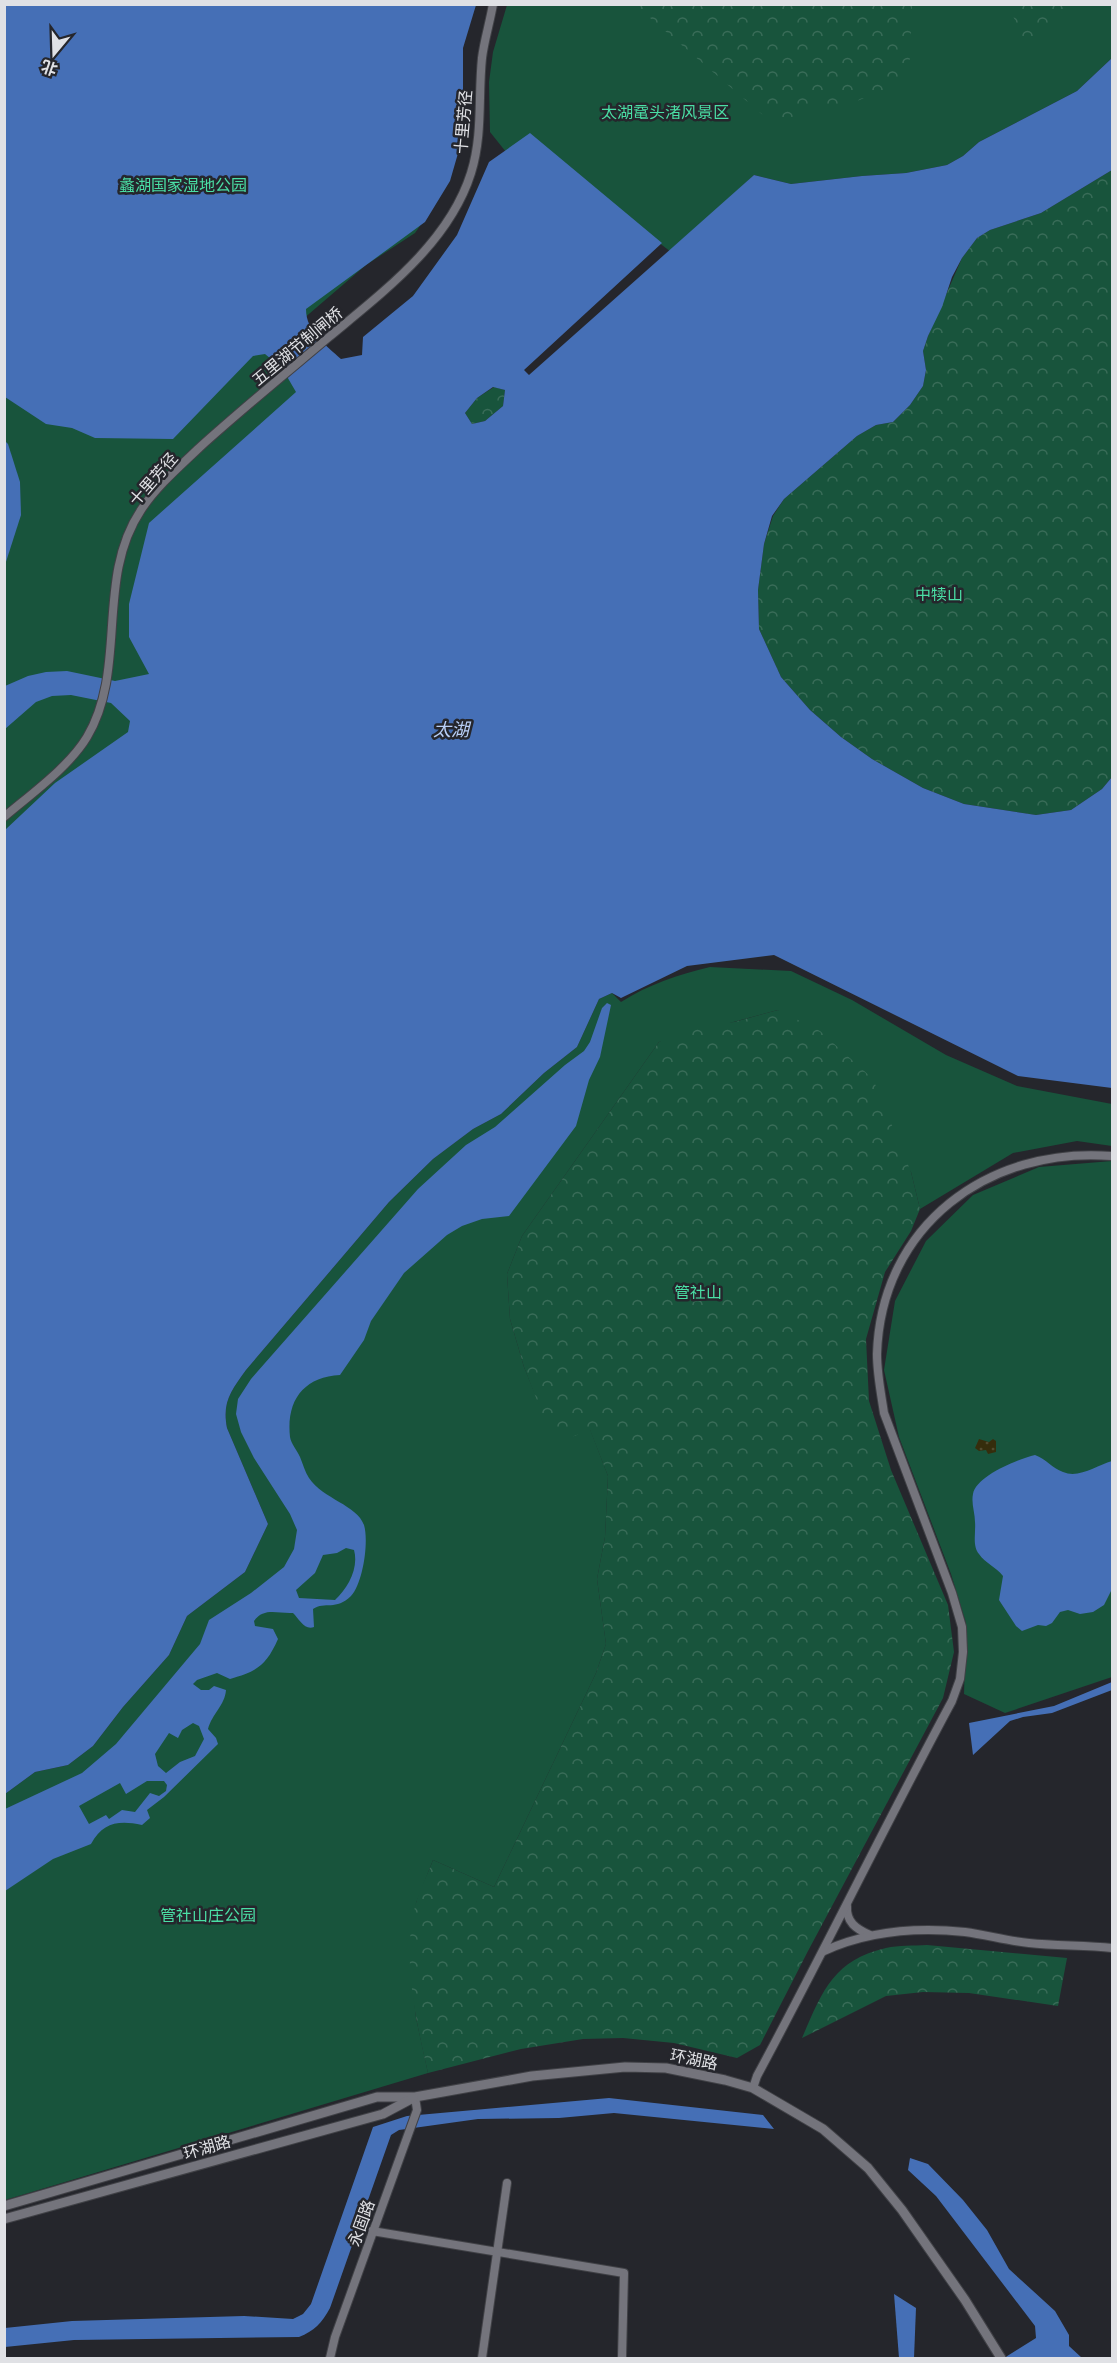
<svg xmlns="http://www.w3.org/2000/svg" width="1117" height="2363" viewBox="0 0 1117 2363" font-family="'Fira Sans','Noto Sans SC',sans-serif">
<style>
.green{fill:#18543c}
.forest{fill:url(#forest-crowns)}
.sand{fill:url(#sand-dots)}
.water{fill:#456fb6;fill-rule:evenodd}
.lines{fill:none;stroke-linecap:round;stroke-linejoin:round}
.minor-casing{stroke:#404146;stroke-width:10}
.tertiary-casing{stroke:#404146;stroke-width:11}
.minor{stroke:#74747c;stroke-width:8}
.tertiary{stroke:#74747c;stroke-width:9}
.labels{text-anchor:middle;stroke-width:5;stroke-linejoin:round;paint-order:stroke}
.park-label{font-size:16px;fill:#4adfa5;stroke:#25262c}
.street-label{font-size:16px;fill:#e0e1e5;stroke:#25262c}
.water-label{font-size:18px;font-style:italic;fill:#b8cff7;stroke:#25262c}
</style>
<defs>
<pattern id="forest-crowns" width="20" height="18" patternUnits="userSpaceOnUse" patternTransform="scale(1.5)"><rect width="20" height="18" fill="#18543c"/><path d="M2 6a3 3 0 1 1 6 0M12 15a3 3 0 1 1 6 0" fill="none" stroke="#396c58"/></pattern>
<pattern id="sand-dots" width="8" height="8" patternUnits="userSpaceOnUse" patternTransform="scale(1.5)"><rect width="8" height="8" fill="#352d0c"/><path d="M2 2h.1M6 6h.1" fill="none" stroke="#524b2f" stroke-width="1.8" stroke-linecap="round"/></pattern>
</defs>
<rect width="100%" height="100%" fill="#25262c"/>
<g class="green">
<path d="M5,5H476L461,43L438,200L415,233L366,265L267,350L311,393L154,675L142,689L5,698Z"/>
<path d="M507,5H1112V58L1077,91L979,142L963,156L947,165L906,173L862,176L791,184L754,175L671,252L531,144L510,157L490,132L489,82L493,52Z"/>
<path d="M50,690L115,699L137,717L136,741L5,857V720Z"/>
<path d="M710,967L791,971L852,1000L946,1055L1017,1086L1112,1104V1146L1077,1141L1013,1153L920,1209L911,1172L778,1010L659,1042L522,1236L507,1274L510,1319L524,1367L544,1416L590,1429L608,1476L605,1537L597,1579L606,1644L596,1673L494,1887L433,1860L416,1903L413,1990L416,2018L428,2073L5,2200V1794L35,1772L68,1765L93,1746L123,1707L169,1655L187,1616L245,1572L268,1524L227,1428C222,1402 231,1391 246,1370L389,1202L433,1159L473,1129L501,1114L544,1073L577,1047L599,999L612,993L621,1002C649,984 678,975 710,967Z"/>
<path d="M1112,1161V1677L1005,1713L964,1694L966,1623L951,1574L899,1437L884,1370L895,1301L926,1241L973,1195L1039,1167Z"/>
</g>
<g class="forest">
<path d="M635,5H912L909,79L857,101L771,122Z"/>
<path d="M1003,5H1081L1027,46L1013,16Z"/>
<path d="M1112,170V777L1102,789L1071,810L1036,815L964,804L923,788L872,759L841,737L810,710L781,677L759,629L758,590L764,544L773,516L784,499L857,436L876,425L893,422L910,405L923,386L926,370L923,351L928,336L962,258L977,238L990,230L1041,213Z"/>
<path d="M494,387L505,390L503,406L485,421L472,424L465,413L477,398Z"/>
<path d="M778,1010L820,1031L873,1079L911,1172L920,1209L911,1231L885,1272L866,1339L869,1401L891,1470L948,1605L954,1652L943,1698L808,1951L760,2045L737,2058L674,2043L623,2038L583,2039L521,2049L428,2073C416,2021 401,1956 416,1903C420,1888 428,1874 433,1860L494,1887L596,1673L606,1644L597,1579L605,1537L608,1476L590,1430L561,1441L543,1416L524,1367L510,1319L507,1274L522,1236L659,1042L689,1027L734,1022Z"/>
<path d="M927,1945L1067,1958L1058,2006L969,1993L923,1992L886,1996L802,2038C822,1992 833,1960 886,1948C899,1945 914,1946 927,1945Z"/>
</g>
<path class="sand" d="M979,1439L989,1442L993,1439L996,1441V1452L988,1454L986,1450L979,1451L975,1448Z"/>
<g class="water">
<path d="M5,5H476L463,48V136L450,181L425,222L306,309C306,332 326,345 341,359L362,355L363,337L413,296L457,235L489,162L530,133L662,243L524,370L529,375L754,175L791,184L862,176L906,173L947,165L963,156L979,142L1077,91L1112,58V170L1041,213L990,230L977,238L962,258L952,277L942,307L928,336L923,351L926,370L923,386L910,405L893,422L876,425L857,436L784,499L772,516L764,544L758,590L759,629L781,677L810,710L841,737L872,759L923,788L964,804L1036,815L1071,810L1102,789L1112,777V1088L1018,1076L774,955L687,966L621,998L612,993L599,999L577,1047L544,1073L501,1114L473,1129L433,1159L389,1202L246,1370C231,1391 222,1402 227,1428L268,1524L245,1572L187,1616L169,1655L123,1707L93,1746L68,1765L35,1772L5,1794V830L55,783L128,732L130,721L111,703L71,695L52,696L36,702L5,729V686L28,676L46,672L67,671L115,681L149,674L129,637V604L149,523L296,392L282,368L265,354L253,356L173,439L95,438L72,428L46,424L5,397ZM493,387L505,390L503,406L485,421L472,424L465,413L477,398Z"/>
<path d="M5,441L8,444L20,482L21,515L5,565Z"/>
<path d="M607,1003L611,1005L600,1057L589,1080L576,1126L509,1216L482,1219L462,1226L447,1235L404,1273L371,1321L364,1340L340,1375C304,1377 286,1400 290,1437C291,1444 297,1450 300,1457C303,1464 305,1472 309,1478C323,1499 357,1505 364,1525C369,1542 363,1583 351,1596C336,1611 325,1601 313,1609L314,1627C305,1631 299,1619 293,1613C278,1614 264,1607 254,1621L255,1626L273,1629L278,1639C266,1666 257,1671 230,1679L217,1673L197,1680L193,1684L201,1690H209L214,1686L226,1690C225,1705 212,1714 208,1729L216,1738L218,1744L164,1797L147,1810L150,1818L142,1825C119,1820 103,1822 91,1844L53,1859L5,1891V1809L82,1773L116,1744L200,1644L209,1620L251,1593L284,1567L294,1549L297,1530L290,1514L254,1458L241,1432L236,1414L238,1399L251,1379L418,1189L466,1145L495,1127L565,1065L584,1051L590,1042L602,1008ZM346,1548L354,1550C359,1568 348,1588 335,1600L299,1598L296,1590L315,1573L323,1555L337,1553ZM193,1723L199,1726L204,1739L195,1756L180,1762L166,1773L158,1766L155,1754L169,1733L178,1738L182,1730ZM147,1781H164L167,1785L166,1791L159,1796L150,1793L135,1812L122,1810L109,1819L106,1815L89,1824L79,1806L120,1783L126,1794Z"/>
<path d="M1035,1455C1046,1459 1052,1468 1063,1472C1079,1479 1097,1465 1112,1461V1589L1104,1605L1093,1612L1080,1614L1068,1610L1060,1612L1052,1623L1046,1626L1038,1625L1022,1631L1016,1626L999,1600L1003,1576C996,1567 985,1563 979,1554C972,1546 976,1532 975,1522C975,1513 971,1503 973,1494C976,1476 1018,1459 1035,1455Z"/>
<path d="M1112,1682V1690L1052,1713L1023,1717L1010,1721L973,1755L969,1723L1054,1706Z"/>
<path d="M609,2098L763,2115L774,2129L614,2113L559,2118L478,2119L399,2130L391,2135L330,2308C322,2323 314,2331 299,2337L74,2340L5,2347V2328L72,2321L244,2316L293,2319L303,2314L311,2304L373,2127L407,2116Z"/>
<path d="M910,2158L928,2164L963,2200L987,2230L1009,2269L1055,2311L1069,2335V2346L1082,2358H1004L1036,2338L1035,2326L936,2196L908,2170Z"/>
<path d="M894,2294L916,2308L914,2358H899Z"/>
</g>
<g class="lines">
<g class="minor-casing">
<g id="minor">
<path d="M4,817C31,794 69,767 87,737C128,668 95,579 141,510C156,487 179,467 199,448C241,410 285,374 329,337C383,292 449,243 471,173C483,135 478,97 482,58C484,41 490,22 493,4"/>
<path d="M847,1906C846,1922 856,1929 870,1935"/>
<path d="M824,1951C868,1931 917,1927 965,1932C987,1935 1008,1941 1029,1943C1057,1946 1085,1945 1112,1948"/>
<path d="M753,2088L757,2076C824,1952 885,1825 952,1701L960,1679L963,1652L962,1627L952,1593L884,1413C881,1393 877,1374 877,1354C881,1225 989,1146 1112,1156"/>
<path d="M372,2231L624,2273L622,2358"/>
<path d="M330,2358L335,2337L417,2110L415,2097"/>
<path d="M482,2358L507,2183"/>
</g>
</g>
<g class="tertiary-casing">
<g id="tertiary">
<path d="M4,2206L377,2097H415L532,2076L625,2067L666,2068L725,2080L753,2088L823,2129L868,2168L902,2210L965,2300L1001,2358"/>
<path d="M4,2219L383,2114L413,2098"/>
</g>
</g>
<use href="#minor" class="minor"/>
<use href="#tertiary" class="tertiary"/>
</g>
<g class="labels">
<g class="park-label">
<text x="665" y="118">太湖鼋头渚风景区</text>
<text x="183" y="191">蠡湖国家湿地公园</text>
<text x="939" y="600">中犊山</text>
<text x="698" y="1298">管社山</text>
<text x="208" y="1921">管社山庄公园</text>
</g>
<g class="street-label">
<text transform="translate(463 122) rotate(-85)" y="6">十里芳径</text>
<text transform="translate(297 346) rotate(-40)" y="6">五里湖节制闸桥</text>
<text transform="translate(153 479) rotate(-49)" y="6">十里芳径</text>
<text transform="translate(694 2059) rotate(11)" y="6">环湖路</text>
<text transform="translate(207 2147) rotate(-16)" y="6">环湖路</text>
<text transform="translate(361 2223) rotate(-70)" y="6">永固路</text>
</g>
<g class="water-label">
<text x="451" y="736">太湖</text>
</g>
</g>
<rect width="1117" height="2363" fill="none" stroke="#e0e1e5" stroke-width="12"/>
<g transform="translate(54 54) rotate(199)" stroke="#25262c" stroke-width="4.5" paint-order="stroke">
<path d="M0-4.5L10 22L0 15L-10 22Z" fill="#e0e1e5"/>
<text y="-9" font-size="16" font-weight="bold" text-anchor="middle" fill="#e0e1e5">北</text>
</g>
</svg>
